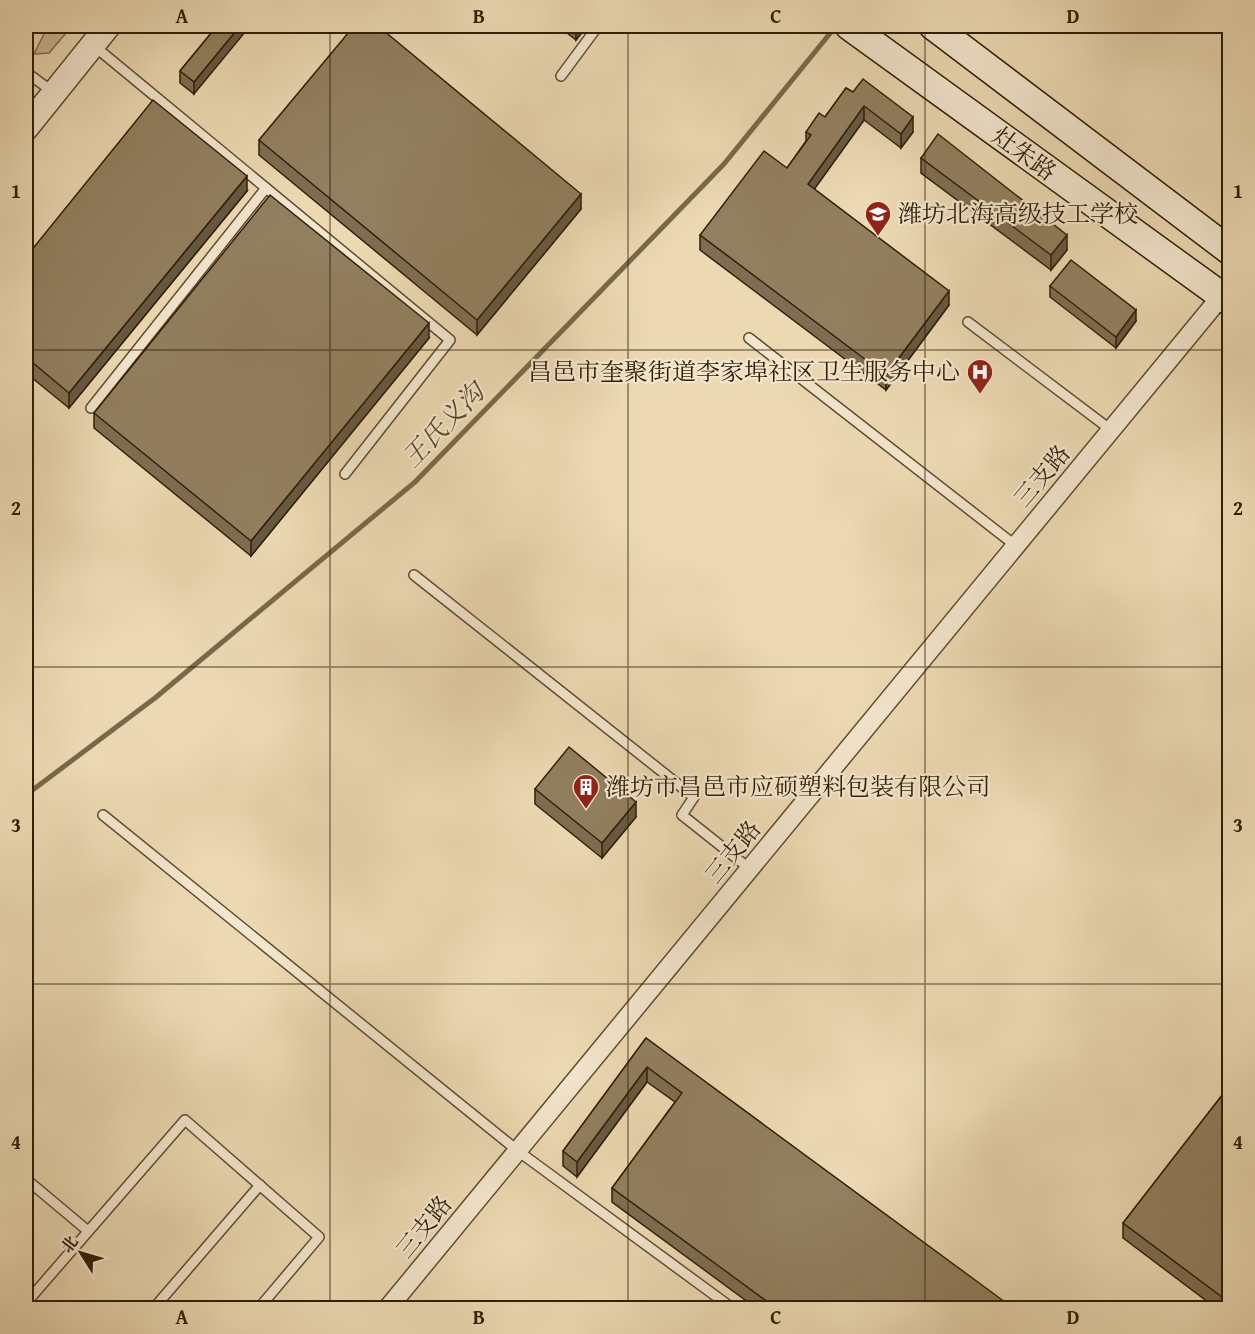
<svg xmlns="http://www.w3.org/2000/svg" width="1255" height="1334" viewBox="0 0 1255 1334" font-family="'Gentium Book Plus','Noto Serif SC',serif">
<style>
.garden{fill:#ccb995;stroke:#7e6c4d;stroke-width:1.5}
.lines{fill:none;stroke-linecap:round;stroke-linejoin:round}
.stream{stroke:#7a684a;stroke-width:5}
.service-casing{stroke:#5f4d30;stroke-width:12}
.minor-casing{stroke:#5f4d30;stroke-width:21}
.tertiary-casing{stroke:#5f4d30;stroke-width:27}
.secondary-casing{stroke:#301e05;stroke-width:30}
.service{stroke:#f3e6ce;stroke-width:9}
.minor{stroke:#f3e6ce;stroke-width:18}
.tertiary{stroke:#f3e6ce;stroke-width:24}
.secondary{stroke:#f3e6ce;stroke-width:27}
.wall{fill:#7e6d52;stroke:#301e05;stroke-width:1.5}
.shaded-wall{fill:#665942;stroke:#301e05;stroke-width:1.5}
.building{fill:#927f5f;stroke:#301e05;stroke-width:1.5}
.grid{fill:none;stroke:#301e05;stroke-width:1.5;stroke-opacity:0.55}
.labels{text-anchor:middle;stroke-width:4.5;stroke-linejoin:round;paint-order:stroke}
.street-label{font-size:24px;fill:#301e05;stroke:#f3e6ce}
.poi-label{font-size:24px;fill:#301e05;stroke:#f3e6ce;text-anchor:start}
.water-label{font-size:26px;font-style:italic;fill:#5b492d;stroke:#f3e6ce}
.neatline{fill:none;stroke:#301e05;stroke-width:2}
.grid-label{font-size:20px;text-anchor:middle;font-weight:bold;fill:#301e05}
</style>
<rect width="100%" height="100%" fill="#ecd9b3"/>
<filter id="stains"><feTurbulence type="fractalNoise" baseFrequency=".00333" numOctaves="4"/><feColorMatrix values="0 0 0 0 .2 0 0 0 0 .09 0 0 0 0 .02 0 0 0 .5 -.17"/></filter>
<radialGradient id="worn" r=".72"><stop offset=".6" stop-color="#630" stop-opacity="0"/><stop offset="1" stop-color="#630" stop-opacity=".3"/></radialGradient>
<path class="garden" d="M48,26H72L49,53L34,54Z"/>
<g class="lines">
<path class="stream" d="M26,795L155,698L415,482L724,164L836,26"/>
<g class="service-casing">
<g id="service">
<path d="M93,45L450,340L345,474"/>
<path d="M26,72L53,92"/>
<path d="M561,76L598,26"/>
<path d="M968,322L1111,430"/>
<path d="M749,338L1016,546"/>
<path d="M91,408L266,188"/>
<path d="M414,575L694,797L682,815L750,869"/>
<path d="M103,815L518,1151L732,1308"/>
<path d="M26,1179L88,1231"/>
<path d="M26,1303L185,1120L319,1237L259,1308"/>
<path d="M154,1308L260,1185"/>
</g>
</g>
<g class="minor-casing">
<path id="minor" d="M388,1308L1228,288"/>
</g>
<g class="tertiary-casing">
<path id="tertiary" d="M26,128L108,26"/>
</g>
<g class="secondary-casing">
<g id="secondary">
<path d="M849,26L1230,302"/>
<path d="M933,26L1230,251"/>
</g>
</g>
<use href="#service" class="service"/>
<use href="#minor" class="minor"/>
<use href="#tertiary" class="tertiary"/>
<use href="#secondary" class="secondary"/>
</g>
<g class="wall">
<path d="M217,26L194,94L180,83V71Z"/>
<path d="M558,26H587L576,40Z"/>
<path d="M846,88L913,132L901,148L864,120L814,189L949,305L886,390L700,250V235L787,168L806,141V132L825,117Z"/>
<path d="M259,140L581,209L477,335L259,155Z"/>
<path d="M921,158L1067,250L1051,270L921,173Z"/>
<path d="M247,191L69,408L26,373V257Z"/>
<path d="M1050,286L1136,321L1116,348L1050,297Z"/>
<path d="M429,338L251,556L94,428V413Z"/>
<path d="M535,789L636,817L602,858L535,804Z"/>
<path d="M646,1038L1009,1308H756L612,1202V1188L675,1102L647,1082L577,1177L563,1166V1151Z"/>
<path d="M1230,1085V1308H1216L1123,1238V1223Z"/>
</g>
<g class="shaded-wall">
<path d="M240,26H250L194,94V82Z"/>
<path d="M579,26H587L576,40V28Z"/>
<path d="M864,106V120L808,198V184Z"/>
<path d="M913,117V132L901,148V134Z"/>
<path d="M247,176V191L69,408V393Z"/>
<path d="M581,194V209L477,335V320Z"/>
<path d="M1067,235V250L1051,270V255Z"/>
<path d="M949,291V305L886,390V375Z"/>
<path d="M1136,310V321L1116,348V337Z"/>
<path d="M429,323V338L251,556V541Z"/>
<path d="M636,802V817L602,858V843Z"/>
<path d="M647,1067V1082L577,1177V1162Z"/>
</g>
<g class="building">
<path d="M217,26H240L194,82L180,71Z"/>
<path d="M354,26H378L581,194L477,320L259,140Z"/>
<path d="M863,79L913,117L901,134L864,106L808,184L949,291L886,375L700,235L764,151L787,168L811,135L806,132L819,113L825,117L846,88L853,92Z"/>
<path d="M153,100L247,176L69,393L26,357V257Z"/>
<path d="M938,134L1067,235L1051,255L921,158Z"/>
<path d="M270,195L429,323L251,541L94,413Z"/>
<path d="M1071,260L1136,310L1116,337L1050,286Z"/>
<path d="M569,747L636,802L602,843L535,789Z"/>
<path d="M646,1038L1009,1305L1006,1308H776L612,1188L682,1093L647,1067L577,1162L563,1151Z"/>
<path d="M1230,1085V1303L1123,1223Z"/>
</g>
<path class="grid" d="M330,26V1308M628,26V1308M925,26V1308M26,350H1230M26,667H1230M26,984H1230"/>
<defs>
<g id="school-pin" transform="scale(1.35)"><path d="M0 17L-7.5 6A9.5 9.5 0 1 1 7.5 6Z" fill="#8f2418" stroke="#f3e6ce"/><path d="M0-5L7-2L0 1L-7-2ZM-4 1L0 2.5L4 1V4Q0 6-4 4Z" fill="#fff"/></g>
<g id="hospital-pin" transform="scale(1.35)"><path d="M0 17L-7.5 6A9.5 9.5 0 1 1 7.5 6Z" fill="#8f2418" stroke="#f3e6ce"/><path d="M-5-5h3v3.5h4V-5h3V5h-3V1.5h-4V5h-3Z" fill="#fff"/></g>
<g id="building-pin" transform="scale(1.35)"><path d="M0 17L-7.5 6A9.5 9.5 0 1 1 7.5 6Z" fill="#8f2418" stroke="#f3e6ce"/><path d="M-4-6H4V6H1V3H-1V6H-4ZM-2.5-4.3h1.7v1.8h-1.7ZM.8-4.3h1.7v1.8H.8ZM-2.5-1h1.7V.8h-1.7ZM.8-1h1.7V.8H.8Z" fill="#fff"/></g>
</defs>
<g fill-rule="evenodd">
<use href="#school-pin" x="878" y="214"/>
<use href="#hospital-pin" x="980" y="372"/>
<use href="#building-pin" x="586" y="787"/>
</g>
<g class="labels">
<g class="street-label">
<text transform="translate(1024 154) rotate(36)" y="8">灶朱路</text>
<text transform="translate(1042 476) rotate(-50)" y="8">三支路</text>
<text transform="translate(733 852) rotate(-51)" y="8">三支路</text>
<text transform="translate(424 1227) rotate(-51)" y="8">三支路</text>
</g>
<g class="poi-label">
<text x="898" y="222">潍坊北海高级技工学校</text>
<text x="960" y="380" text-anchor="end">昌邑市奎聚街道李家埠社区卫生服务中心</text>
<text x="606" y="795">潍坊市昌邑市应硕塑料包装有限公司</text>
</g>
<g class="water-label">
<text transform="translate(443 425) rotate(-46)" y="9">王氏义沟</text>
</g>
</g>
<rect width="1255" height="1334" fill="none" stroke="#ecd9b3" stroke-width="66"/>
<g transform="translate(81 1253) rotate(307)" stroke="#f3e6ce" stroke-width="4.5" paint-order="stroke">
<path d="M0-4.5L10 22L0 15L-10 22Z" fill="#301e05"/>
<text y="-9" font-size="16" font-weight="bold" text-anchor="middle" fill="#301e05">北</text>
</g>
<rect x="33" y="33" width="1189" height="1268" class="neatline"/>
<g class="grid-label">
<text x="182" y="23">A</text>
<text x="479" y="23">B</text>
<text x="776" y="23">C</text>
<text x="1073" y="23">D</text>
<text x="16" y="198">1</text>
<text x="1238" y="198">1</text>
<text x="16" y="515">2</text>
<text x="1238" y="515">2</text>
<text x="16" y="832">3</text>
<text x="1238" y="832">3</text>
<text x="16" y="1149">4</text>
<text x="1238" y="1149">4</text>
<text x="182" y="1324">A</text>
<text x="479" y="1324">B</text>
<text x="776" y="1324">C</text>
<text x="1073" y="1324">D</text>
</g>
<rect width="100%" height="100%" filter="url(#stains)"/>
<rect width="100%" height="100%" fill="url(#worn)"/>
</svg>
